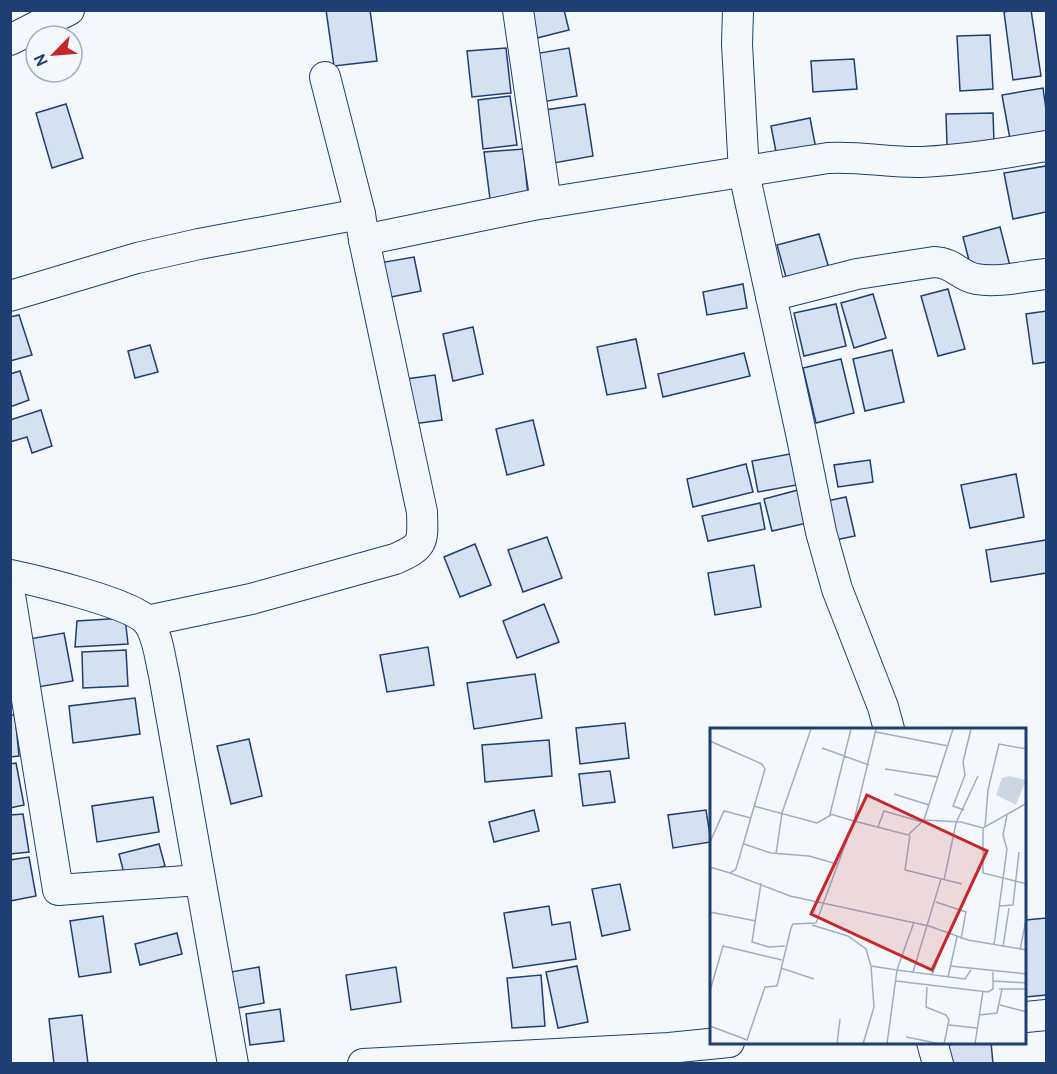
<svg xmlns="http://www.w3.org/2000/svg" width="1057" height="1074" viewBox="0 0 1057 1074" font-family="Overpass,sans-serif">
<style>
.building{fill:#d5e0f0;stroke:#1d3f73;stroke-width:1.5}
.lines{fill:none;stroke-linecap:round;stroke-linejoin:round}
.minor-casing{stroke:#1d3f73;stroke-width:32}
.minor{stroke:#f4f7fb;stroke-width:30}
.inset-road{fill:none;stroke:#9eadc5;stroke-width:1.5}
.view{fill:#c62828;fill-opacity:0.15;stroke:#c62828;stroke-width:3}
.inset-edge{fill:none;stroke:#1d3f73;stroke-width:3}
</style>
<rect width="100%" height="100%" fill="#f4f7fb"/>
<g class="building">
<path d="M326,10H370L377,61L334,66Z"/>
<path d="M530,10H564L569,30L537,38Z"/>
<path d="M1015,10H1031L1041,76L1013,80L1004,12Z"/>
<path d="M990,35L993,89L960,91L957,36Z"/>
<path d="M506,48L511,93L472,97L467,51Z"/>
<path d="M569,48L577,96L542,102L534,54Z"/>
<path d="M854,59L857,89L813,92L811,61Z"/>
<path d="M1043,88L1046,109V132L1010,139L1002,95Z"/>
<path d="M510,96L517,145L483,149L478,100Z"/>
<path d="M66,104L83,158L52,168L36,113Z"/>
<path d="M585,104L593,156L554,163L545,110Z"/>
<path d="M993,113L994,143L947,145L946,114Z"/>
<path d="M810,118L816,149L777,157L771,126Z"/>
<path d="M523,149L528,195L490,199L484,152Z"/>
<path d="M1046,166V212L1013,219L1004,173Z"/>
<path d="M1000,227L1010,266L973,276L963,237Z"/>
<path d="M819,234L830,272L788,284L777,245Z"/>
<path d="M414,257L421,291L386,298L379,263Z"/>
<path d="M743,284L747,308L707,315L703,292Z"/>
<path d="M948,289L965,349L938,356L921,296Z"/>
<path d="M873,294L886,338L854,348L841,303Z"/>
<path d="M836,304L846,346L804,356L794,313Z"/>
<path d="M1046,311V362L1033,364L1026,314Z"/>
<path d="M19,315L32,355L10,361V317Z"/>
<path d="M473,327L483,374L453,381L443,334Z"/>
<path d="M636,339L646,388L607,395L597,347Z"/>
<path d="M150,345L158,372L135,378L128,351Z"/>
<path d="M892,350L904,402L865,411L853,359Z"/>
<path d="M744,353L750,376L663,397L658,374Z"/>
<path d="M841,359L854,413L816,423L803,368Z"/>
<path d="M20,371L29,400L10,407V374Z"/>
<path d="M435,375L442,420L413,424L406,379Z"/>
<path d="M41,410L52,446L32,453L27,437L10,442V420Z"/>
<path d="M533,420L544,465L507,475L496,429Z"/>
<path d="M795,453L802,484L758,492L752,461Z"/>
<path d="M870,460L873,482L838,487L834,465Z"/>
<path d="M746,464L753,492L693,507L687,479Z"/>
<path d="M1016,474L1024,517L970,528L961,485Z"/>
<path d="M798,490L807,523L772,531L764,499Z"/>
<path d="M846,497L855,536L830,541L822,502Z"/>
<path d="M760,503L765,529L708,541L702,516Z"/>
<path d="M547,537L562,578L523,592L508,550Z"/>
<path d="M1046,540V573L991,582L986,550Z"/>
<path d="M475,544L491,585L460,597L444,557Z"/>
<path d="M754,565L761,607L715,615L708,573Z"/>
<path d="M544,604L559,642L517,658L503,621Z"/>
<path d="M125,618L128,644L75,647L77,621Z"/>
<path d="M64,633L73,681L32,688L23,640Z"/>
<path d="M428,647L434,685L387,692L380,655Z"/>
<path d="M126,650L128,686L83,688L82,652Z"/>
<path d="M535,674L542,718L474,729L467,683Z"/>
<path d="M135,698L140,734L73,743L69,706Z"/>
<path d="M10,715H15L19,756L10,757Z"/>
<path d="M625,723L629,758L580,764L576,728Z"/>
<path d="M249,739L262,796L231,804L217,746Z"/>
<path d="M549,740L552,776L485,782L482,745Z"/>
<path d="M16,763L24,805L10,808V764Z"/>
<path d="M610,771L615,802L583,806L579,774Z"/>
<path d="M153,797L159,832L97,842L92,806Z"/>
<path d="M534,810L539,831L494,842L489,822Z"/>
<path d="M706,810L711,842L673,848L668,815Z"/>
<path d="M23,814L29,852L10,854V815Z"/>
<path d="M159,844L165,866L125,877L119,854Z"/>
<path d="M29,857L36,896L10,901V860Z"/>
<path d="M620,884L630,930L602,936L592,889Z"/>
<path d="M549,906L552,925L570,922L576,959L513,968L504,913Z"/>
<path d="M103,916L111,972L79,977L70,921Z"/>
<path d="M1046,918V995L1026,997V920Z"/>
<path d="M177,933L182,954L140,965L135,944Z"/>
<path d="M577,966L588,1022L558,1028L546,972Z"/>
<path d="M259,967L264,1003L238,1008L231,972Z"/>
<path d="M396,967L401,1002L351,1010L346,975Z"/>
<path d="M541,975L545,1026L512,1028L507,978Z"/>
<path d="M280,1009L284,1041L250,1045L246,1014Z"/>
<path d="M82,1015L88,1064H54L49,1019Z"/>
<path d="M973,1042H991L993,1064H950L948,1045Z"/>
</g>
<g class="lines">
<g class="minor-casing">
<g id="minor">
<path d="M518,10L546,203"/>
<path d="M738,10L737,44L744,173L801,433L821,532L837,589L883,707L889,729"/>
<path d="M10,40L69,10"/>
<path d="M364,240L533,205L828,158C860,156 891,163 922,162C964,160 1005,153 1046,146"/>
<path d="M10,296L137,258L199,244L360,214"/>
<path d="M771,296L857,274L934,262C955,263 959,276 976,279C999,283 1024,276 1046,274"/>
<path d="M10,575C38,581 131,603 147,621C158,634 160,659 164,675L233,1064"/>
<path d="M10,595L58,890L200,880"/>
<path d="M147,621L251,599L395,559C424,546 423,543 422,512L364,240L360,214L325,77"/>
<path d="M1026,1017L1046,1015"/>
<path d="M932,1042L938,1064"/>
<path d="M363,1064L669,1048L729,1042"/>
</g>
</g>
<use href="#minor" class="minor"/>
</g>
<g transform="translate(710 728)">
<rect width="316" height="316" fill="#f4f7fb"/>
<path d="M299,48L316,52L306,77L286,67L292,50Z" fill="#cfd7e4"/>
<path class="inset-road" d="M141,1L120,86L144,93L166,1M166,4L238,18M0,13L52,36L55,41L26,141L20,145L0,139M112,20L159,37M175,41L228,49M184,66L219,77M44,78L107,95L121,87M254,82L243,78L255,47L253,34L261,1M214,92L243,1M168,99L174,83L212,94M275,99L278,62L289,16L317,21M273,100V145L317,156M200,107L195,142L252,156M0,114L14,83L41,90M34,116L61,125L99,128L127,136M66,126L72,85L101,1M20,145L80,168L219,198L258,212L317,222M234,152L246,95L268,48M51,155L42,214L59,219L75,218M226,174L256,184L251,211M289,178L303,177L309,124M0,184L46,193M102,197L138,208L156,221L161,238L164,279L153,316M284,217L297,121L293,107L297,87M293,219L299,180M310,222L317,187M161,238L187,242L204,194M240,238L317,246M71,240L104,251M203,244L231,151M222,247L238,205M238,249L247,209M186,253L278,264L283,261V244M283,253L317,255M217,259L216,279L236,287L239,292L234,316M289,261H317M0,263L13,218L72,232M290,277L317,284M269,287L287,285L292,261M239,297L267,300M0,298L37,312L55,259L67,258L81,200L83,196L106,195L144,93L198,107L214,92L251,94L273,100L317,75M196,309L231,316M127,316L130,291M177,316L187,242L255,251L261,242M265,316L273,263"/>
<path class="view" d="M157,67L277,123L222,242L101,186Z"/>
<rect width="316" height="316" class="inset-edge"/>
</g>
<rect width="1057" height="1074" fill="none" stroke="#1d3f73" stroke-width="24"/>
<g transform="translate(54 54) rotate(245)"><circle r="28" fill="#f4f7fb" stroke="#9eadc5" stroke-width="1.5"/>
<path d="M0-4.5L10 22L0 15L-10 22Z" fill="#c62828"/>
<text y="-9" font-size="16" font-weight="bold" text-anchor="middle" fill="#1d3f73">N</text>
</g>
</svg>
